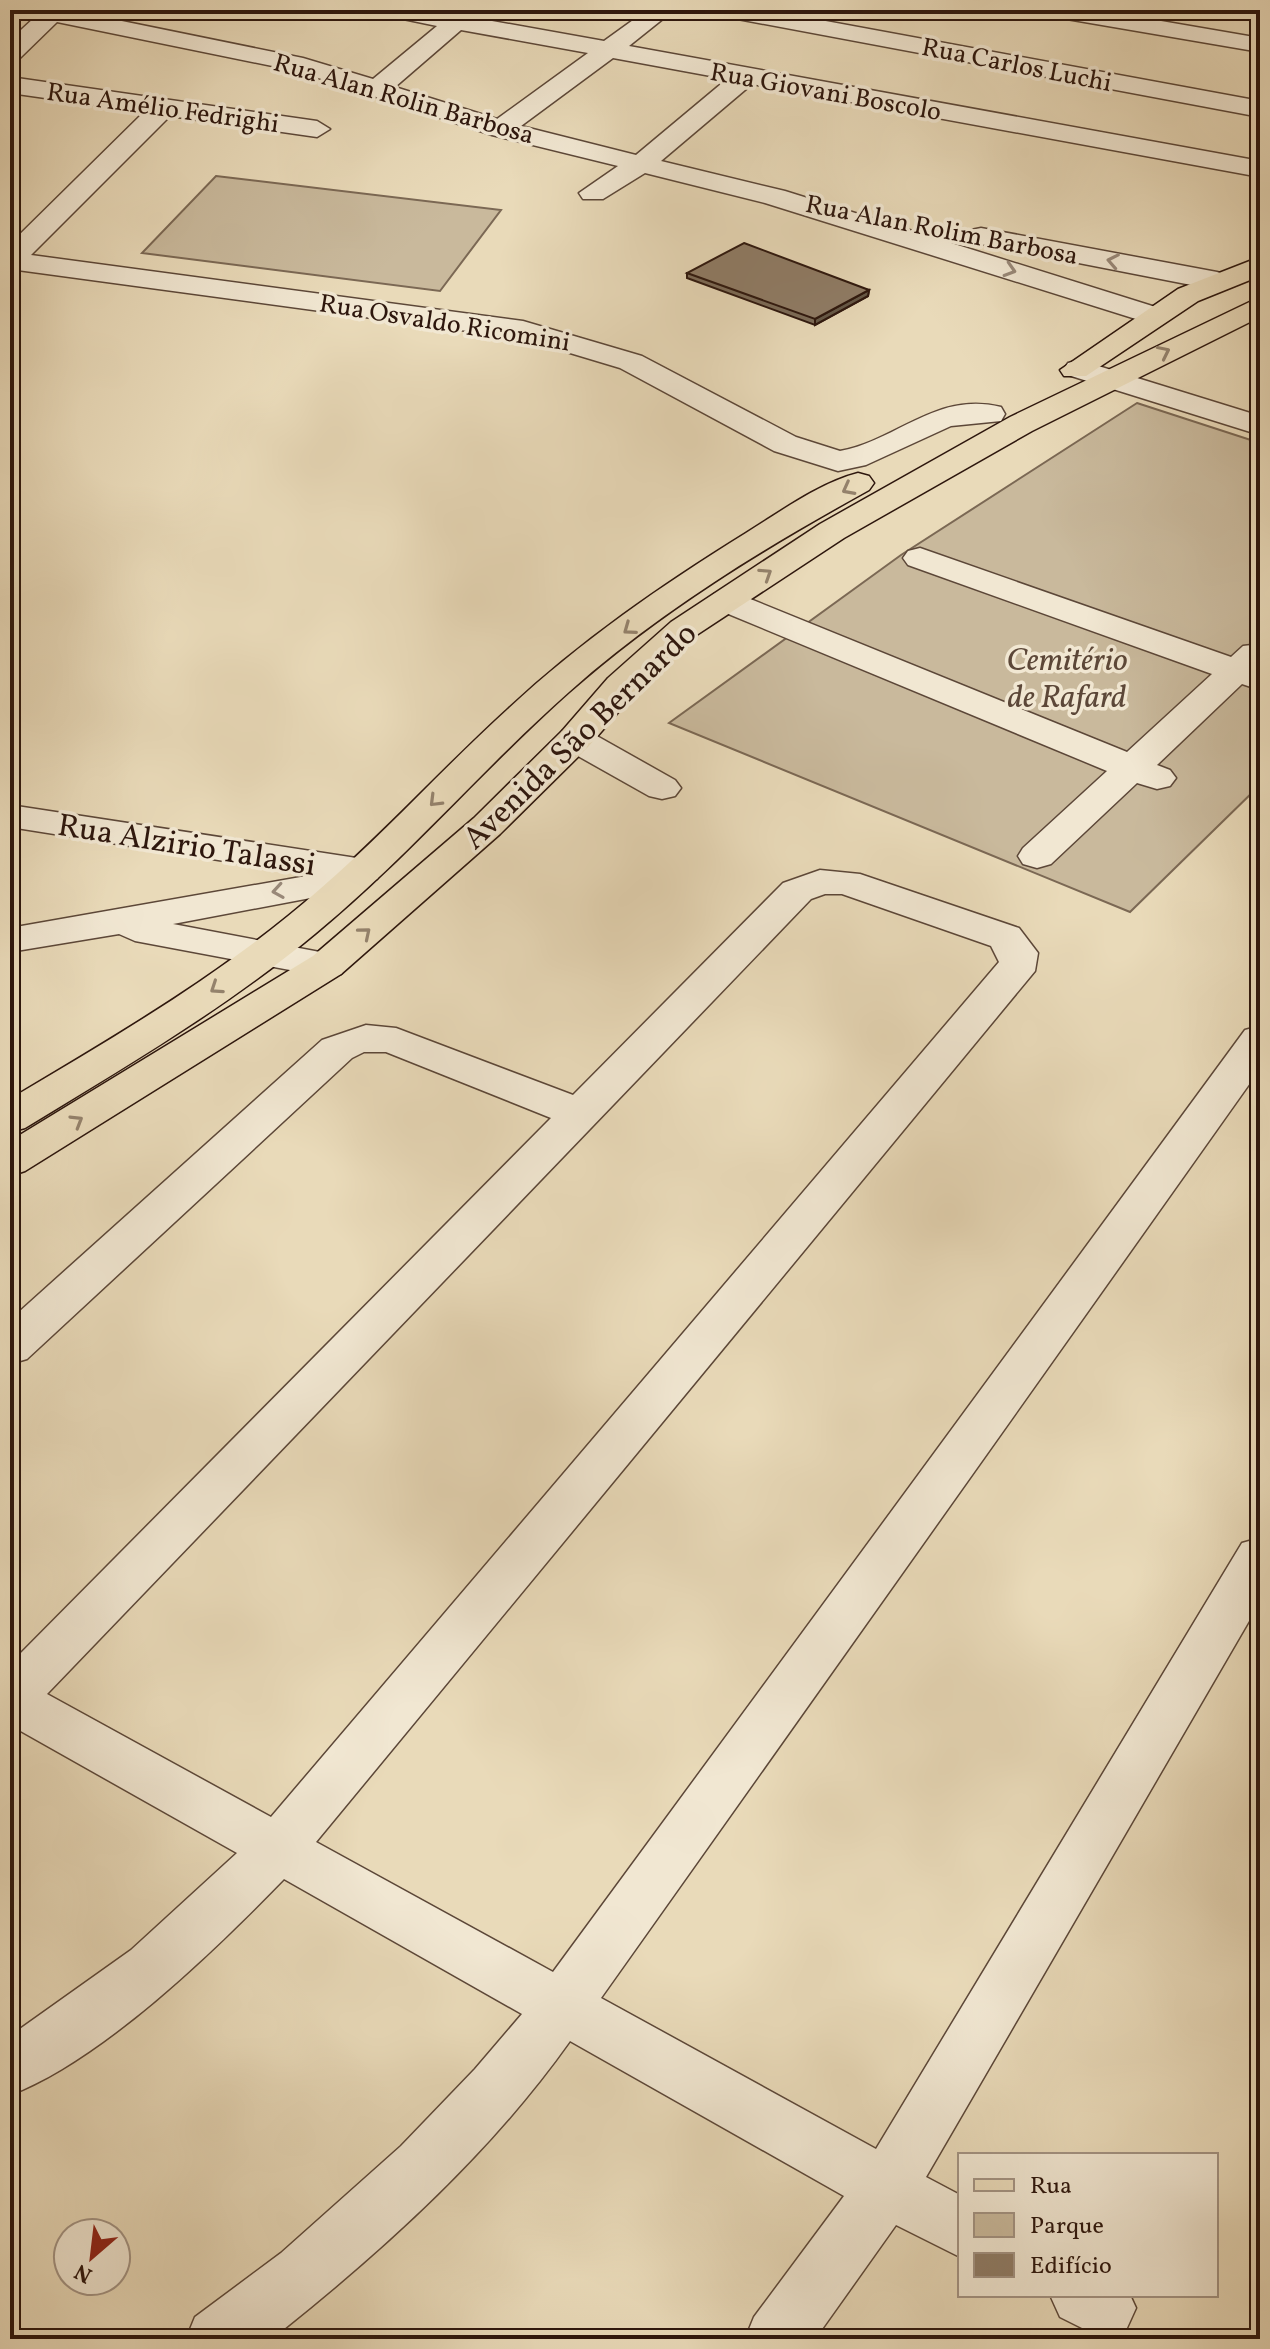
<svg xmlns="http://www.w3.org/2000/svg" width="1270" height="2349" viewBox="0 0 1270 2349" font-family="Vollkorn,serif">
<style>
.green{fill:#c9b99c;stroke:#7b6854;stroke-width:2}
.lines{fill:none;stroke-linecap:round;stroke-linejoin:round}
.minor-casing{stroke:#5c4738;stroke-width:3}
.major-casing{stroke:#2d160d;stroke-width:3}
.minor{fill:#f1e7d2;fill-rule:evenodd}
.major{fill:#e9dab9;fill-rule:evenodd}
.wall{fill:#7b6b58;stroke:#2d160d;stroke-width:2}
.shaded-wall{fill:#645747;stroke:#2d160d;stroke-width:2}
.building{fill:#8f7c66;stroke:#2d160d;stroke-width:2}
.oneway{stroke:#998979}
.oneway2{stroke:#94826c}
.labels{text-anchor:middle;stroke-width:7;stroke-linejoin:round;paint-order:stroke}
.far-street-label{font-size:26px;fill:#2d160d;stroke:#f1e7d2}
.park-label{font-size:32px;font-style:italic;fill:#5c4738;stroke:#f1e7d2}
.street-label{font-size:32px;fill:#2d160d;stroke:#f1e7d2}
</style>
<rect width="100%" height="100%" fill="#e9dab9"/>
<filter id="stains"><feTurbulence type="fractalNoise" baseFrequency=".0025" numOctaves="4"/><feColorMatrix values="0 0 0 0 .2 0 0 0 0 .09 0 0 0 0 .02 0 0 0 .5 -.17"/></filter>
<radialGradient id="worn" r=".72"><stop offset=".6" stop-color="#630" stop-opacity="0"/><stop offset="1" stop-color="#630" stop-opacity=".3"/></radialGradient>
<g class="green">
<path d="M216,176L501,210L440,291L142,253Z"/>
<path d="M1137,403L1260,443V785L1130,912L669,723L901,555Z"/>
</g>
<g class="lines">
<g class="minor-casing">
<g id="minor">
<path d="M19,10H68L303,58L373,79L437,26L384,15L380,10H431L604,41L647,10H674L629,46L1260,161V177L752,84L661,161L785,191L1165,310L1170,316L1165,322L1155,325L765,203L645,173L603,199H583L579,193L618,166L492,135L297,71L57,22L19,59L10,61V40L34,18L23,15ZM461,30L588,53L497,119L395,87ZM613,58L727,79L636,155L521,126Z"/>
<path d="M715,10H766L1260,101V117L727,17Z"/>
<path d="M1043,10H1097L1260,38V52L1055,17Z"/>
<path d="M10,77L317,121L330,129L317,137L170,116L31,255L523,321L642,356L796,437L840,451C897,441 936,391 1001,407L1005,414L1001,421L951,426L866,465L838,471L774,451L620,368L520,338L10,269V244L144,112L10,93Z"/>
<path d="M981,228L1217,272L1227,275L1231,281L1227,287L1217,290L971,242L967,236L971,230Z"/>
<path d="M1079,360L1260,416V435L1068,375L1064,369L1068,363Z"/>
<path d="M920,548L1231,657L1243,646L1260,644V690L1242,684L1157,765L1170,770L1176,778L1170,786L1157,789L1137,783L1051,864L1037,868L1023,864L1018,856L1023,848L1107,771L714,608L709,601L714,594L726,591L738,594L1127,752L1212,674L908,565L903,558L908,551Z"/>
<path d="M575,728L588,731L675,780L681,788L675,796L662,799L649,796L562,747L557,739L562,731Z"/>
<path d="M10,805L363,859L377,863L382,871L377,879L362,883L358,889L173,924L341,956L347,965L341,974L327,977L135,941L119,934L10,952V928L312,875L10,827Z"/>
<path d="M820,870L860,874L1019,928L1038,953L1035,971L316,1842L553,1972L1245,1030L1260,1026V1069L601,1998L876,2149L1242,1543L1260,1538V1602L926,2177L960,2195V2257L896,2225L815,2339H745L754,2317L844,2196L570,2041C492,2151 389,2245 284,2329L270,2339H186L195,2317L281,2253L401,2146L475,2069L522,2014L284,1879C215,1950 102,2060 10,2095V2036L131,1950L237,1853L10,1725V1664L551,1118L386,1052H364L352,1058L27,1359L10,1364V1320L322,1040L366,1025L396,1028L573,1095L783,883ZM825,894H842L991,946L999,962L271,1817L47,1694L811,899Z"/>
<path d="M1050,2295H1130L1136,2308L1126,2330L1104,2339L1060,2317Z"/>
</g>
</g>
<g class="major-casing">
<g id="major">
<path d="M1260,257V276L1198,301L1086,376H1064L1060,370L1178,289Z"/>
<path d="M1260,297V317L1032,431L844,538L695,636L634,694L588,747L500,834L341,974L25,1171L10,1176V1141L313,956L474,818L562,731L608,678L671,622L820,524L1010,417Z"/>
<path d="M858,473L869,476L874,483L869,490C764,548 660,611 569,692C482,769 406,859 316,933C226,1008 125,1067 25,1128L10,1132V1099C118,1035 226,972 320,889C386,832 444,767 508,709C581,641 662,585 746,533C780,512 819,483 858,473Z"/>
</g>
</g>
<use href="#minor" class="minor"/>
<use href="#major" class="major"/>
</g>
<path class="wall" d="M687,273L869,290L868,296L815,325L687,278Z"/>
<path class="shaded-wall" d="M869,290L868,296L815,325V319Z"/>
<path class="building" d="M744,243L869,290L815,319L687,273Z"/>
<defs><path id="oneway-chevron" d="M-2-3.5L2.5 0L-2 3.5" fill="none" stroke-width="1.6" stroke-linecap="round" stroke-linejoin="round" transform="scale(2)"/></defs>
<g class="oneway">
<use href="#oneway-chevron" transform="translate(1113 261) rotate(-169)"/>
<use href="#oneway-chevron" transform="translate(1010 270) rotate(17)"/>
<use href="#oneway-chevron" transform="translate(278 891) rotate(171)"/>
</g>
<g class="oneway2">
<use href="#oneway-chevron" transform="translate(1164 352) rotate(-26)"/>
<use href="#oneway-chevron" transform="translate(848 489) rotate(152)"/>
<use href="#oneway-chevron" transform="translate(766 574) rotate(-33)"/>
<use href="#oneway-chevron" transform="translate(629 629) rotate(144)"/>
<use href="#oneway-chevron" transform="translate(435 801) rotate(135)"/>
<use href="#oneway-chevron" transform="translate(365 933) rotate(-40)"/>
<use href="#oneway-chevron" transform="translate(216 988) rotate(146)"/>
<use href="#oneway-chevron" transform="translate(77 1121) rotate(-31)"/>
</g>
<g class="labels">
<g class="far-street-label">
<text transform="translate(1017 64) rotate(11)" y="9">Rua Carlos Luchi</text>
<text transform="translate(826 91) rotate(10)" y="9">Rua Giovani Boscolo</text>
<text transform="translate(404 98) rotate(16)" y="9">Rua Alan Rolin Barbosa</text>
<text transform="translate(163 107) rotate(8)" y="9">Rua Amélio Fedrighi</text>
<text transform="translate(942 229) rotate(11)" y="9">Rua Alan Rolim Barbosa</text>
<text transform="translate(445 322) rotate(9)" y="9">Rua Osvaldo Ricomini</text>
</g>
<g class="park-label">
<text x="1067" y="670">Cemitério<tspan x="1067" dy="37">de Rafard</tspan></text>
</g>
<g class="street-label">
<text transform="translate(579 735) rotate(-44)" y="11">Avenida São Bernardo</text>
<text transform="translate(187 844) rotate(9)" y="11">Rua Alzirio Talassi</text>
</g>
</g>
<rect width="1270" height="2349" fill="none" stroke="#e9dab9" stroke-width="40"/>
<rect x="12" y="12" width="1246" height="2325" fill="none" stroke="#2d160d" stroke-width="4"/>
<rect x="20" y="20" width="1230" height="2309" fill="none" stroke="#2d160d" stroke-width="2"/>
<rect x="958" y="2153" width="260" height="144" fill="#f1e7d2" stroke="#a39383" stroke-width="2"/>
<rect x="974" y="2179" width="40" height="12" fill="#e9dab9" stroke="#a39383" stroke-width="2"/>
<text x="1030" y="2193" font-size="24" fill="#2d160d">Rua</text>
<rect x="974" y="2213" width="40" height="24" fill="#c9b99c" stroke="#a39383" stroke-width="2"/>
<text x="1030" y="2233" font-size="24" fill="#2d160d">Parque</text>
<rect x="974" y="2253" width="40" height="24" fill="#8f7c66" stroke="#a39383" stroke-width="2"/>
<text x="1030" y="2273" font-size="24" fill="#2d160d">Edifício</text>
<g transform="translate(92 2257) rotate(208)"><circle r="38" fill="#f1e7d2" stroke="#a39383" stroke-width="2"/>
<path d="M0-6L14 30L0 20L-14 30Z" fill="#8f2418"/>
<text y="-12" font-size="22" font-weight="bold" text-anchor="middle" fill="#2d160d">N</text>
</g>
<rect width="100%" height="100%" filter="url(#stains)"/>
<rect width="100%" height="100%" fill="url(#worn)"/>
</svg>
